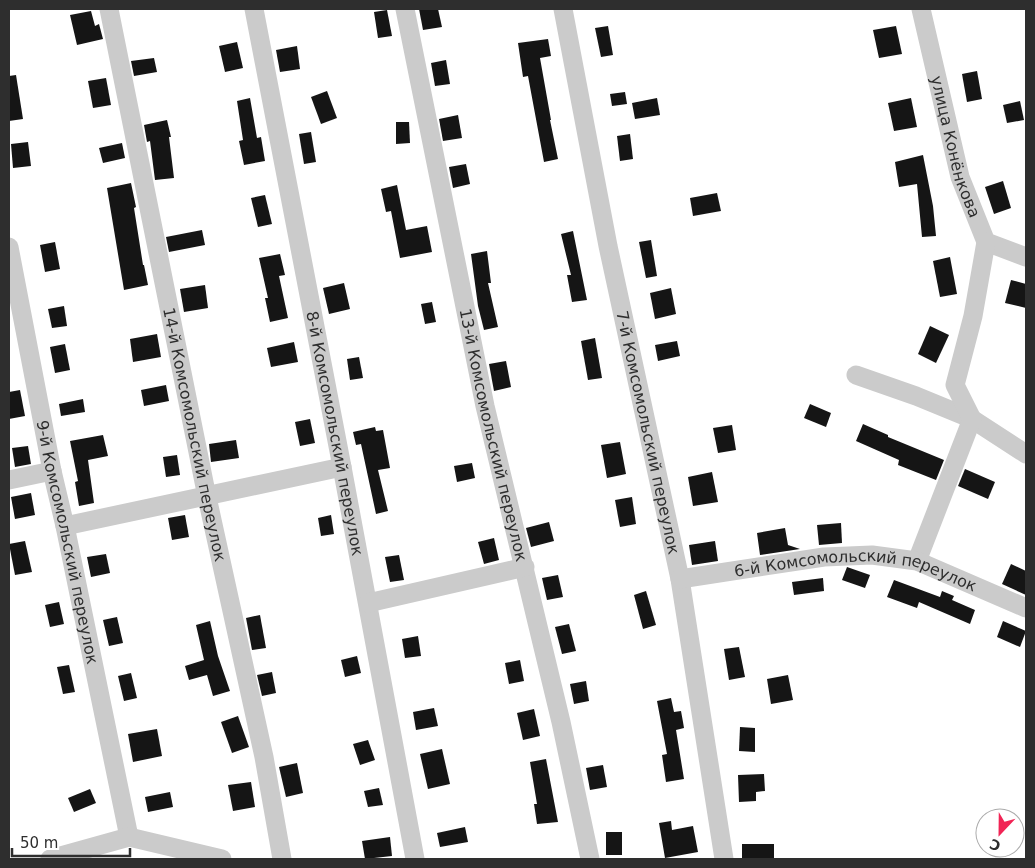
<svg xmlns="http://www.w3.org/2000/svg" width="1035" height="868" viewBox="0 0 1035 868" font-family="'DejaVu Sans',sans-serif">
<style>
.building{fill:#151515}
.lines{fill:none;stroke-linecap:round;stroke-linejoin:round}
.minor{stroke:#cbcbcb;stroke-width:19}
.labels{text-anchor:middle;stroke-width:5;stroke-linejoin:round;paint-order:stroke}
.street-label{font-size:16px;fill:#2e2e2e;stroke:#fff}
</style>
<rect width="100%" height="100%" fill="#fff"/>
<g class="building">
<path d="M419,9H438L442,27L423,30Z"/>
<path d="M387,10L392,36L378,38L374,12Z"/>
<path d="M91,11L95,26L99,24L103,39L77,45L70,15Z"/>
<path d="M608,26L613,55L601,57L595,28Z"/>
<path d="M896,26L902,54L879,58L873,30Z"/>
<path d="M548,39L551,56L540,58L551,120H550L558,159L544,162L528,76L523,77L518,43Z"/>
<path d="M237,42L243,68L225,72L219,46Z"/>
<path d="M297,46L300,69L280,72L276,50Z"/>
<path d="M154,58L157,72L134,76L131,61Z"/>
<path d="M446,60L450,84L435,86L431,63Z"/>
<path d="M977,71L982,99L967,102L962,74Z"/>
<path d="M16,75L23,119L9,121V76Z"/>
<path d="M106,78L111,105L93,108L88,81Z"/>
<path d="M327,91L337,118L321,124L311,97Z"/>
<path d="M625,92L627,104L612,106L610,94Z"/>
<path d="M250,98L257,138L261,137L265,161L244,165L239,141L243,140L237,101Z"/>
<path d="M657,98L660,115L635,119L632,103Z"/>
<path d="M911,98L917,127L894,131L888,103Z"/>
<path d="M1020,101L1024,120L1007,123L1003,105Z"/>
<path d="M458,115L462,138L443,141L439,119Z"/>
<path d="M167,120L171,137H169L174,178L155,180L150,141L147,142L144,125Z"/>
<path d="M396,122H409L410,143L396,144Z"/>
<path d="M311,132L316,162L304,164L299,134Z"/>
<path d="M630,134L633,159L620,161L617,136Z"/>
<path d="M28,142L31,166L13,168L11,144Z"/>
<path d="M122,143L125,158L103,163L99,148Z"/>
<path d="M923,155L933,206L936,236L922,237L917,184L899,187L895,162Z"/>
<path d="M466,164L470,184L453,188L449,167Z"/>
<path d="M1003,181L1011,208L994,214L985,187Z"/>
<path d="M131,183L136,207L134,208L143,265H144L148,285L124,290L107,188Z"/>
<path d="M397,185L406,230L427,226L432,252L400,258L391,211L386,212L381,189Z"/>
<path d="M717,193L721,211L693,216L690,198Z"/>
<path d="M265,195L272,224L258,227L251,198Z"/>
<path d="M202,230L205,245L169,252L166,237Z"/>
<path d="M573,231L587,300L572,302L567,275H571L561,234Z"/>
<path d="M651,240L657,276L646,278L639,242Z"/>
<path d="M55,242L60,269L45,272L40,245Z"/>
<path d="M487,251L491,283H488L498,327L484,330L478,306L471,254Z"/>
<path d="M280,254L285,275L279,276L288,318L270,322L265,298H268L259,258Z"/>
<path d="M950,257L957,294L940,297L933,261Z"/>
<path d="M1011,280L1026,284V308L1005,303Z"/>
<path d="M344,283L350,309L329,314L323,288Z"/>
<path d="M205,285L208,308L184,312L180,289Z"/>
<path d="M671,288L676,314L655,319L650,293Z"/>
<path d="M432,302L436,322L425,324L421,304Z"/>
<path d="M64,306L67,326L52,328L48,309Z"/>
<path d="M930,326L949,335L936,363L918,354Z"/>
<path d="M157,334L161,357L133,362L130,339Z"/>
<path d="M595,338L602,378L588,380L581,341Z"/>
<path d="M677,341L680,356L658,361L655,345Z"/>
<path d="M294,342L298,362L271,367L267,348Z"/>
<path d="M65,344L70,370L55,373L50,347Z"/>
<path d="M359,357L363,378L350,380L347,359Z"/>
<path d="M506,361L511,387L494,391L489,364Z"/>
<path d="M166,385L169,401L144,406L141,390Z"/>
<path d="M20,390L25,416L9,419V392Z"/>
<path d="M83,399L85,412L61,416L59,404Z"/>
<path d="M810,404L831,413L826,427L804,418Z"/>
<path d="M310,419L315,443L300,446L295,422Z"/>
<path d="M863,424L888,435V437L944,460L936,480L898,465L899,460L856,441Z"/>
<path d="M732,425L736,450L718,453L713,428Z"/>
<path d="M375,427L376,431L383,430L390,468L378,470L388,511L376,514L361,444L356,445L353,432Z"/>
<path d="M103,435L108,456L88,460L94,503L79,506L75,482L78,481L70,441Z"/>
<path d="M236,440L239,458L211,462L209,444Z"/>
<path d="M620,442L626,474L607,478L601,445Z"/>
<path d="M28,446L31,464L15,467L12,448Z"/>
<path d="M177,455L180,475L166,477L163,457Z"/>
<path d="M472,463L475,478L457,482L454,466Z"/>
<path d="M965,469L995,482L988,499L958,486Z"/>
<path d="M712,472L718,502L693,506L688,477Z"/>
<path d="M31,493L35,515L15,519L11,497Z"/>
<path d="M632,497L636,524L620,527L615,500Z"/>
<path d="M185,515L189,537L172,540L168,518Z"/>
<path d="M331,515L334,534L321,536L318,518Z"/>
<path d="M549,522L554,541L531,547L526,528Z"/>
<path d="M841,523L842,543L819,545L817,525Z"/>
<path d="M785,528L788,545L800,549L760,555L757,533Z"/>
<path d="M494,538L499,560L484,564L478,542Z"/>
<path d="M25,541L32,572L15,575L9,544Z"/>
<path d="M715,541L718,561L692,565L689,545Z"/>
<path d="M106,554L110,573L91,577L87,557Z"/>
<path d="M399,555L404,580L390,582L385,557Z"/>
<path d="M1011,564L1026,571V595L1002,584Z"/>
<path d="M847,567L870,575L865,588L842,580Z"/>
<path d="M558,575L563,597L547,600L542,578Z"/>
<path d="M823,578L824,591L794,595L792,582Z"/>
<path d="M894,580L940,597L942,591L954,596L952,600L975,610L970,624L919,602L917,608L887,597Z"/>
<path d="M646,591L656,625L643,629L634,595Z"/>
<path d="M59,602L64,624L50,627L45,605Z"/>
<path d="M260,615L266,648L252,650L246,618Z"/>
<path d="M117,617L123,643L109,646L103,620Z"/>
<path d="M210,621L218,656L230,691L213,696L207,675L189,680L185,666L204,660L196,625Z"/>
<path d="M1003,621L1026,631L1020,647L997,637Z"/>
<path d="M569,624L576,651L562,654L555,627Z"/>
<path d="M418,636L421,656L405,658L402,639Z"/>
<path d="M739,647L745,677L729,680L724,649Z"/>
<path d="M357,656L361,673L345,677L341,660Z"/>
<path d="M520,660L524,681L509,684L505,663Z"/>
<path d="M69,665L75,692L63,694L57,667Z"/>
<path d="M272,672L276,693L262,696L257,675Z"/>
<path d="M131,673L137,698L124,701L118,676Z"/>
<path d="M788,675L793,700L771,704L767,679Z"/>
<path d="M586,681L589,701L574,704L570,684Z"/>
<path d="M671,698L674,712L681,711L683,722L684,728L676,730L684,779L666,782L662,755L667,754L657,701Z"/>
<path d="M434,708L438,726L416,730L413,712Z"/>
<path d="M534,709L540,736L523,740L517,713Z"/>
<path d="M238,716L249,747L232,753L221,722Z"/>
<path d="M740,727L755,728V752L739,751Z"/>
<path d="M157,729L162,756L133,762L128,734Z"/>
<path d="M368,740L375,760L360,765L353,744Z"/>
<path d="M442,749L450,784L428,789L420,754Z"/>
<path d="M546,759L558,822L537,824L534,804H537L530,762Z"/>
<path d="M297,763L303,793L286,797L279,767Z"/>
<path d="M603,765L607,787L590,790L586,768Z"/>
<path d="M764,774L765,791L756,792V801L739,802L738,775Z"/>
<path d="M251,782L255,807L233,811L228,785Z"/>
<path d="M379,788L383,805L368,807L364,791Z"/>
<path d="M90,789L96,803L74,812L68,798Z"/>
<path d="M170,792L173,807L148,812L145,797Z"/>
<path d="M671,821L672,830L693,826L698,852L665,858L659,823Z"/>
<path d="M465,827L468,842L440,847L437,833Z"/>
<rect x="606" y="832" width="16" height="23"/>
<path d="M390,837L392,856L365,859L362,841Z"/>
<rect x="742" y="844" width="32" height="15"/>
</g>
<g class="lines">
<g class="minor">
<path id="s1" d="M109,9L207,497L264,757L282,859"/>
<path id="s2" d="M254,9L342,467L415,859"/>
<path id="s3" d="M405,9L485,406L561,722L590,859"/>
<path id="s4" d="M563,9L608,246L680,579L724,859"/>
<path id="s5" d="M921,9L960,177L986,242L1026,257"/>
<path id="s6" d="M9,247L52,471L65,526L129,837"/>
<path d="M856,375L916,396L972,419L1026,454"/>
<path d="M9,480L52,471"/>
<path d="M65,526L342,467"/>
<path d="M917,561L972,419L955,385L973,316L986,242"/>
<path id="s7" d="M680,579L824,557L872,555L917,561L1026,608"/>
<path d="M368,603L525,567"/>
<path d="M50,859L129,837L222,859"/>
</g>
</g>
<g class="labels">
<g class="street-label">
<text dy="6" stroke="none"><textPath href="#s5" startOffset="142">улица Конёнкова</textPath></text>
<text dy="6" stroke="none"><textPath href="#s4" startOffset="432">7-й Комсомольский переулок</textPath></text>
<text dy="6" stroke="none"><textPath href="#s1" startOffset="434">14-й Комсомольский переулок</textPath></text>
<text dy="6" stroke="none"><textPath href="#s2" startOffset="432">8-й Комсомольский переулок</textPath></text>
<text dy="6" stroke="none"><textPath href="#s3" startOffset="435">13-й Комсомольский переулок</textPath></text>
<text dy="6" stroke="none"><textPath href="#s6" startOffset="301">9-й Комсомольский переулок</textPath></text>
<text dy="6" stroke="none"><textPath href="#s7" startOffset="179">6-й Комсомольский переулок</textPath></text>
</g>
</g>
<rect width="1035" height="868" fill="none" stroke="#2e2e2e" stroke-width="20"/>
<g transform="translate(1000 833) rotate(202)"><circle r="24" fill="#ffffff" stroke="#ababab"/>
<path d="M0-4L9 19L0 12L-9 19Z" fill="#f12455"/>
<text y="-8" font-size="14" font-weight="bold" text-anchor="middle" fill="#2e2e2e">С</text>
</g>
<path d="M12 848v8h118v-8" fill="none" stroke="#2e2e2e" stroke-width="2.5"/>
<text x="20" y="848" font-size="15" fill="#2e2e2e" stroke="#ffffff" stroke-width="4" paint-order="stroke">50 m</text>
</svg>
